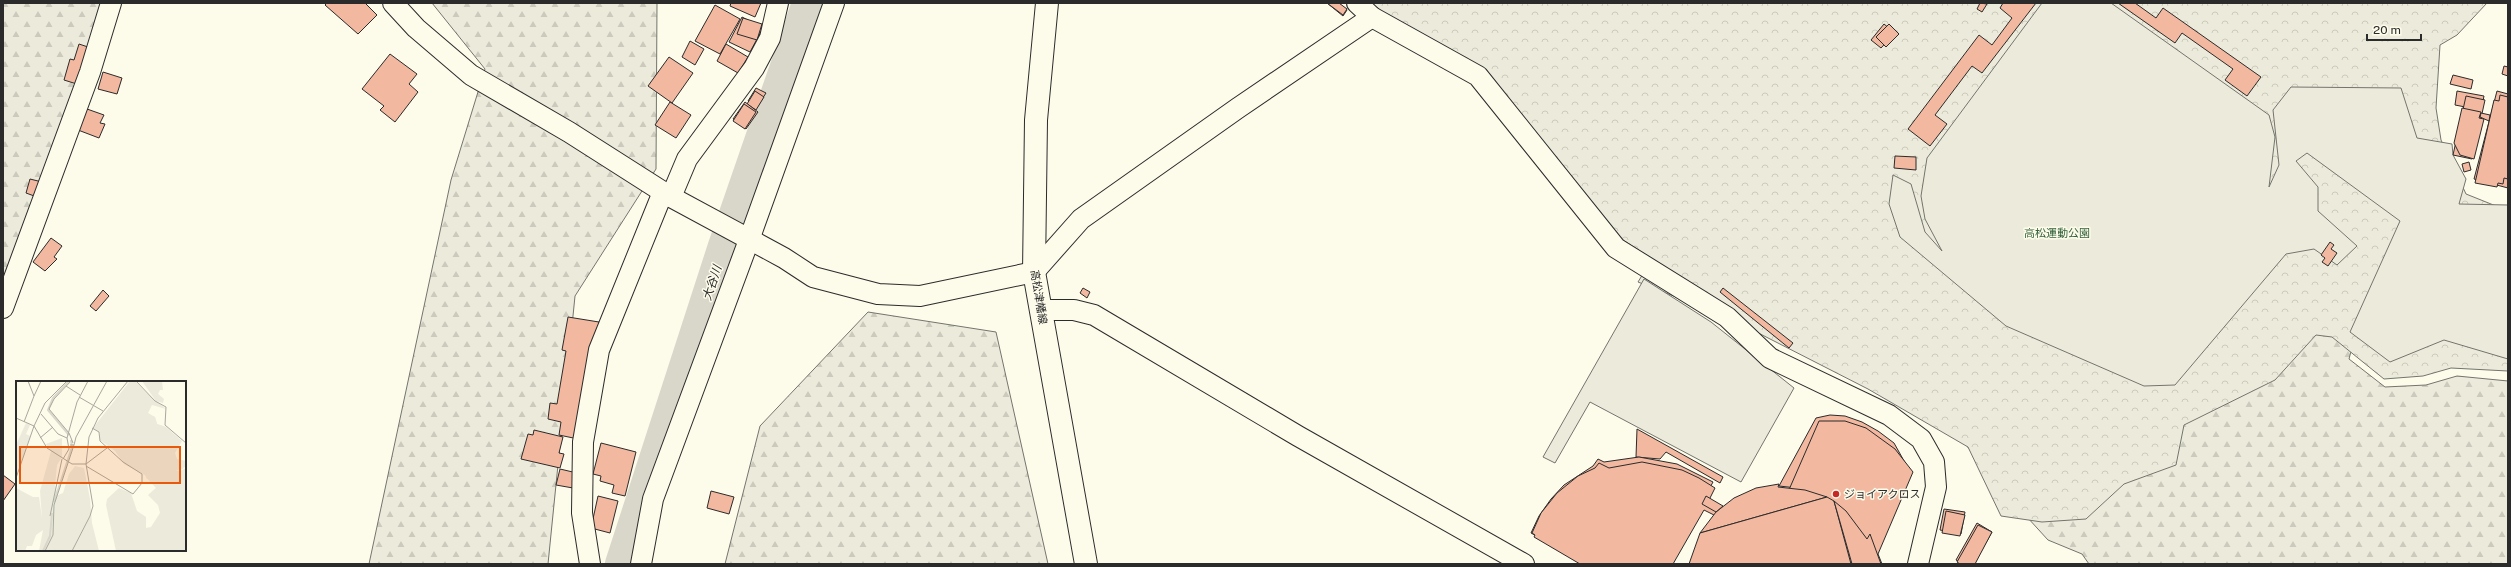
<svg xmlns="http://www.w3.org/2000/svg" width="2511" height="567" viewBox="0 0 2511 567" font-family="'Public Sans','Noto Sans JP',sans-serif">
<style>
.forest{fill:url(#forest-firs);stroke:#74746e}
.park{fill:url(#park-crowns);stroke:#74746e}
.pitch{fill:#ecebdb;stroke:#74746e}
.parking{fill:#eceadb;stroke:#74746e}
.lines{fill:none;stroke-linecap:round;stroke-linejoin:round}
.river{stroke:#d8d7c9;stroke-width:32}
.building{fill:#f2b8a0;stroke:#2b2b2b}
.minor-casing{stroke:#2b2b2b;stroke-width:22}
.major-casing{stroke:#2b2b2b;stroke-width:24}
.minor{stroke:#fdfbea;stroke-width:20}
.major{stroke:#fdfbea;stroke-width:22}
.poi-dot{fill:#c62828;stroke:#fdfbea;stroke-width:1.5}
.labels{text-anchor:middle;stroke-width:3;stroke-linejoin:round;paint-order:stroke}
.park-label{font-size:11px;fill:#34623c;stroke:#fdfbea}
.street-label{font-size:11px;fill:#2b2b2b;stroke:#fdfbea}
.poi-label{font-size:11px;fill:#2b2b2b;stroke:#fdfbea;text-anchor:start}
.water-label{font-size:12px;font-style:italic;fill:#2b2b2b;stroke:#fdfbea}
.inset-river{fill:none;stroke:#d8d7c9;stroke-width:2}
.inset-road{fill:none;stroke:#a9a89e;stroke-width:1}
.view{fill:#e8590c;fill-opacity:0.15;stroke:#e8590c;stroke-width:2}
.inset-edge{fill:none;stroke:#2b2b2b;stroke-width:2}
</style>
<defs>
<pattern id="forest-firs" width="22" height="20" patternUnits="userSpaceOnUse"><rect width="22" height="20" fill="#ecebdb"/><path d="M5 1l3.5 6h-7zM16 11l3.5 6h-7z" fill="#cbcabc"/></pattern>
<pattern id="park-crowns" width="20" height="18" patternUnits="userSpaceOnUse"><rect width="20" height="18" fill="#ecebdb"/><path d="M2 6a3 3 0 1 1 6 0M12 15a3 3 0 1 1 6 0" fill="none" stroke="#cbcabc"/></pattern>
</defs>
<rect width="100%" height="100%" fill="#fdfbea"/>
<g class="forest">
<path d="M3,3H108L3,303Z"/>
<path d="M432,3H657L656,169L575,296L548,564H369L451,180L485,69Z"/>
<path d="M2368,285L2349,359L2385,387L2426,385L2457,376L2508,381V564H2089L2082,554L2048,540L1985,471L1944,414Z"/>
<path d="M868,312L996,332L1048,564H725L760,426Z"/>
</g>
<path class="park" d="M1366,3H2487L2457,35L2440,45L2436,108L2441,140L2466,194L2496,206H2508V371L2451,368L2423,376L2384,379L2332,337L2316,335L2275,380L2184,425L2176,465L2124,484L2086,519L2042,522L2001,516L1968,447L1868,389L1727,317L1638,282L1652,259L1614,234L1484,71Z"/>
<path class="pitch" d="M2042,3H2111L2269,115L2275,137L2269,187L2279,165L2273,110L2291,87L2401,88L2417,138L2452,144L2453,155L2466,179L2459,204L2508,205V359L2444,340L2390,362L2350,332L2400,221L2307,153L2296,161L2318,187V211L2357,246L2337,265L2314,249L2286,254L2175,385L2144,386L2006,326L1900,237L1889,204L1893,175L1911,184L1925,232L1942,251L1925,219L1921,196L1927,158Z"/>
<path class="parking" d="M1644,279L1711,322L1794,388L1741,482L1590,402L1555,463L1543,457Z"/>
<g class="lines">
<path class="river" d="M621,564L723,249L808,3"/>
</g>
<g class="building">
<path d="M327,3H365L377,15L358,34L325,5Z"/>
<path d="M731,3H761L755,17L730,6Z"/>
<path d="M1327,3H1338L1347,10L1343,16Z"/>
<path d="M1327,3H1339L1347,9L1343,15Z"/>
<path d="M1980,3L1987,4L1982,12L1977,9Z"/>
<path d="M2003,3H2036L1982,73L1972,66L1935,115L1947,124L1930,146L1908,129L1979,35L1992,45L2012,18L2000,8Z"/>
<path d="M2118,3H2135L2156,18L2163,8L2261,77L2247,96L2225,80L2233,69L2182,33L2175,43Z"/>
<path d="M715,5L740,19L720,54L695,41Z"/>
<path d="M742,17L763,28L750,52L729,42Z"/>
<path d="M743,18L762,24L757,40L737,34Z"/>
<path d="M1884,24L1895,33L1881,48L1871,40Z"/>
<path d="M1889,24L1899,34L1886,47L1876,37Z"/>
<path d="M690,41L704,49L695,65L682,57Z"/>
<path d="M79,44L91,48L80,85L64,80L70,59L74,60Z"/>
<path d="M726,44L748,57L738,73L717,61Z"/>
<path d="M390,54L417,74L409,84L418,92L395,122L380,110L384,106L362,89Z"/>
<path d="M669,57L693,73L672,103L648,86Z"/>
<path d="M2504,66L2508,67V76L2502,74Z"/>
<path d="M103,72L122,78L117,94L98,89Z"/>
<path d="M2453,75L2473,80L2471,89L2450,84Z"/>
<path d="M756,88L766,93L757,107L748,101Z"/>
<path d="M755,91L764,97L756,110L747,104Z"/>
<path d="M2457,91L2484,96L2481,110L2455,105Z"/>
<path d="M2497,91L2508,94V188L2474,179Z"/>
<path d="M2500,95L2508,97V179L2504,178L2503,184L2498,183L2497,187L2475,183L2494,100L2499,101Z"/>
<path d="M2466,96L2485,100L2472,159L2453,155Z"/>
<path d="M670,102L691,115L676,138L655,125Z"/>
<path d="M745,102L758,112L746,129L733,119Z"/>
<path d="M744,104L756,112L745,129L733,121Z"/>
<path d="M2462,108L2481,112L2479,118L2484,119L2474,159L2460,155L2454,143Z"/>
<path d="M87,109L104,115L100,123L105,124L99,138L78,130Z"/>
<path d="M2481,113L2490,115L2489,121L2480,117Z"/>
<path d="M1895,156L1916,157V170L1894,168Z"/>
<path d="M2469,162L2471,170L2464,172L2462,164Z"/>
<path d="M30,179L42,182L37,197L26,193Z"/>
<path d="M51,238L62,246L54,257L57,259L45,271L33,262Z"/>
<path d="M2330,242L2334,245L2331,249L2337,253L2328,266L2322,262L2325,258L2321,255Z"/>
<path d="M1083,288L1090,292L1087,298L1080,293Z"/>
<path d="M1723,288L1793,343L1789,348L1720,292Z"/>
<path d="M103,290L109,296L96,311L90,306Z"/>
<path d="M568,317L599,322L578,439L559,435L561,422L548,419L550,403L557,404L566,351L562,350Z"/>
<path d="M1830,415L1845,416L1862,422L1878,431L1894,443L1908,468L1867,539L1847,511L1834,501L1820,493L1806,489L1779,486L1816,418Z"/>
<path d="M1819,421H1845L1866,428L1895,449L1913,472L1878,554L1882,564H1693L1703,538L1726,512L1753,497L1788,492Z"/>
<path d="M1637,429L1723,477L1720,483L1666,452L1660,459L1636,457Z"/>
<path d="M534,430L563,437L559,453L564,454L560,468L521,459L528,434L533,435Z"/>
<path d="M601,443L636,452L625,496L612,493L614,485L600,481L601,476L593,474Z"/>
<path d="M1639,457L1677,464L1713,482L1668,564H1587L1531,533L1539,516L1551,499L1564,485L1593,466L1598,459L1604,462Z"/>
<path d="M1642,462L1682,470L1699,478L1715,488L1708,502L1725,512L1720,518L1704,510L1673,564H1580L1534,537L1535,535L1532,533L1541,513L1557,493L1578,476L1595,468L1599,463L1609,468Z"/>
<path d="M560,469L577,473L573,488L556,485Z"/>
<path d="M3,475L15,484L3,501Z"/>
<path d="M1779,484L1778,487L1805,490L1827,497L1700,533L1716,512L1734,498L1756,488Z"/>
<path d="M711,491L734,497L729,514L707,508Z"/>
<path d="M598,496L618,501L610,533L591,528Z"/>
<path d="M1706,496L1723,506L1716,512L1702,504Z"/>
<path d="M1827,497L1834,501L1851,564H1689L1700,533Z"/>
<path d="M1834,501L1846,511L1867,539L1870,534L1881,564H1852Z"/>
<path d="M1944,509L1965,512L1961,534L1940,530Z"/>
<path d="M1946,511L1965,515L1960,536L1942,533Z"/>
<path d="M1977,523L1992,532L1974,564H1963L1956,560Z"/>
<path d="M1978,525L1992,532L1975,564H1960L1957,562Z"/>
</g>
<g class="lines">
<g class="minor-casing">
<g id="minor">
<path d="M393,3L416,28L471,75L569,132L671,197L784,258L813,277L878,294L920,296L1034,272L1081,219L1238,108L1372,17"/>
<path d="M1357,3L1372,17L1478,76L1616,248L1727,317L1770,358L1889,415L1921,439L1934,462L1936,487L1918,564"/>
<path d="M671,197L687,159L754,68L770,38L778,3"/>
<path d="M3,308L90,72L111,3"/>
<path d="M1041,310H1074L1094,315L1298,436L1524,564"/>
<path d="M590,564L582,513L583,442L599,350L663,192"/>
<path d="M641,564L653,499L749,240L834,3"/>
</g>
</g>
<g class="major-casing">
<path id="major" d="M1047,3L1036,120L1034,272L1086,564"/>
</g>
<use href="#minor" class="minor"/>
<use href="#major" class="major"/>
</g>
<circle class="poi-dot" cx="1836" cy="494" r="4"/>
<g class="labels">
<g class="park-label">
<text x="2057" y="237">高松運動公園</text>
</g>
<g class="street-label">
<text transform="translate(1039 297) rotate(81)" y="4">高松津幡線</text>
</g>
<g class="poi-label">
<text x="1844" y="498">ジョイアクロス</text>
</g>
<g class="water-label">
<text transform="translate(712 283) rotate(-72)" y="4">大谷川</text>
</g>
</g>
<g transform="translate(16 381)">
<rect width="170" height="170" fill="#fdfbea"/>
<path d="M115,0L150,28L136,24L132,32L139,36L141,43L150,46L158,67L153,88L164,90L170,87V170H100L90,124L91,118L103,107L115,112L121,130L130,136V147L135,146L144,132L142,124L132,114L140,107L130,96L132,44ZM126,0H146L147,9H144L142,13L148,18L147,22L140,20ZM10,42L14,44L10,53L14,55L0,97V64ZM46,57V76L41,84L39,105L42,114L47,112L53,93L59,85L68,87L74,118L76,142L83,170H23L27,149L20,154L16,165H11L9,170H0V107L17,116H23L26,137L24,110L35,70L30,63Z" fill="#ecebdb"/>
<path d="M114,0H119L135,17L130,29L133,34L139,36L141,43L150,46L166,60L159,72L161,78L170,80L167,88L156,90L151,87L137,99L131,98L129,94L108,83L99,70L84,59V52L77,47Z" fill="#ecebdb"/>
<path d="M104,24H113L115,29L124,34L120,40L101,31ZM93,34L106,39L98,59L86,55ZM134,65L148,73L157,71L161,79L170,80V86L156,89L153,87L156,80L151,75L154,81L149,82L142,90L132,86L124,77Z" fill="#ecebdb"/>
<path class="inset-river" d="M53,0L37,17L32,29L53,54M38,121L56,66L55,59M27,170L34,155L36,132"/>
<path class="inset-road" d="M55,0L38,18L33,28L53,52L57,62M120,0L139,20L150,26L149,44L170,62M50,5L64,14M18,15L25,0M63,16L87,30M25,33L42,53L51,57M0,37L18,45L31,67L56,83H70L91,67M8,41L18,15L12,0M24,57L37,46M54,64H58L60,56L91,0M47,78L53,68L51,57L61,21L72,0M70,85L117,113L126,102V93L107,81L84,60L83,51L76,47M0,97L18,45L29,22L51,0M34,135L46,78M29,170L37,154L38,124L58,64M56,170L74,135L77,125L70,83L73,56L82,37L112,0"/>
<path class="view" d="M4,66H164V102H4Z"/>
<rect width="170" height="170" class="inset-edge"/>
</g>
<rect width="2511" height="567" fill="none" stroke="#2b2b2b" stroke-width="8"/>
<path d="M2367 34v6h54v-6" fill="none" stroke="#2b2b2b" stroke-width="2"/>
<text x="2373" y="34" font-size="12" fill="#2b2b2b" stroke="#fdfbea" stroke-width="3" paint-order="stroke">20 m</text>
</svg>
